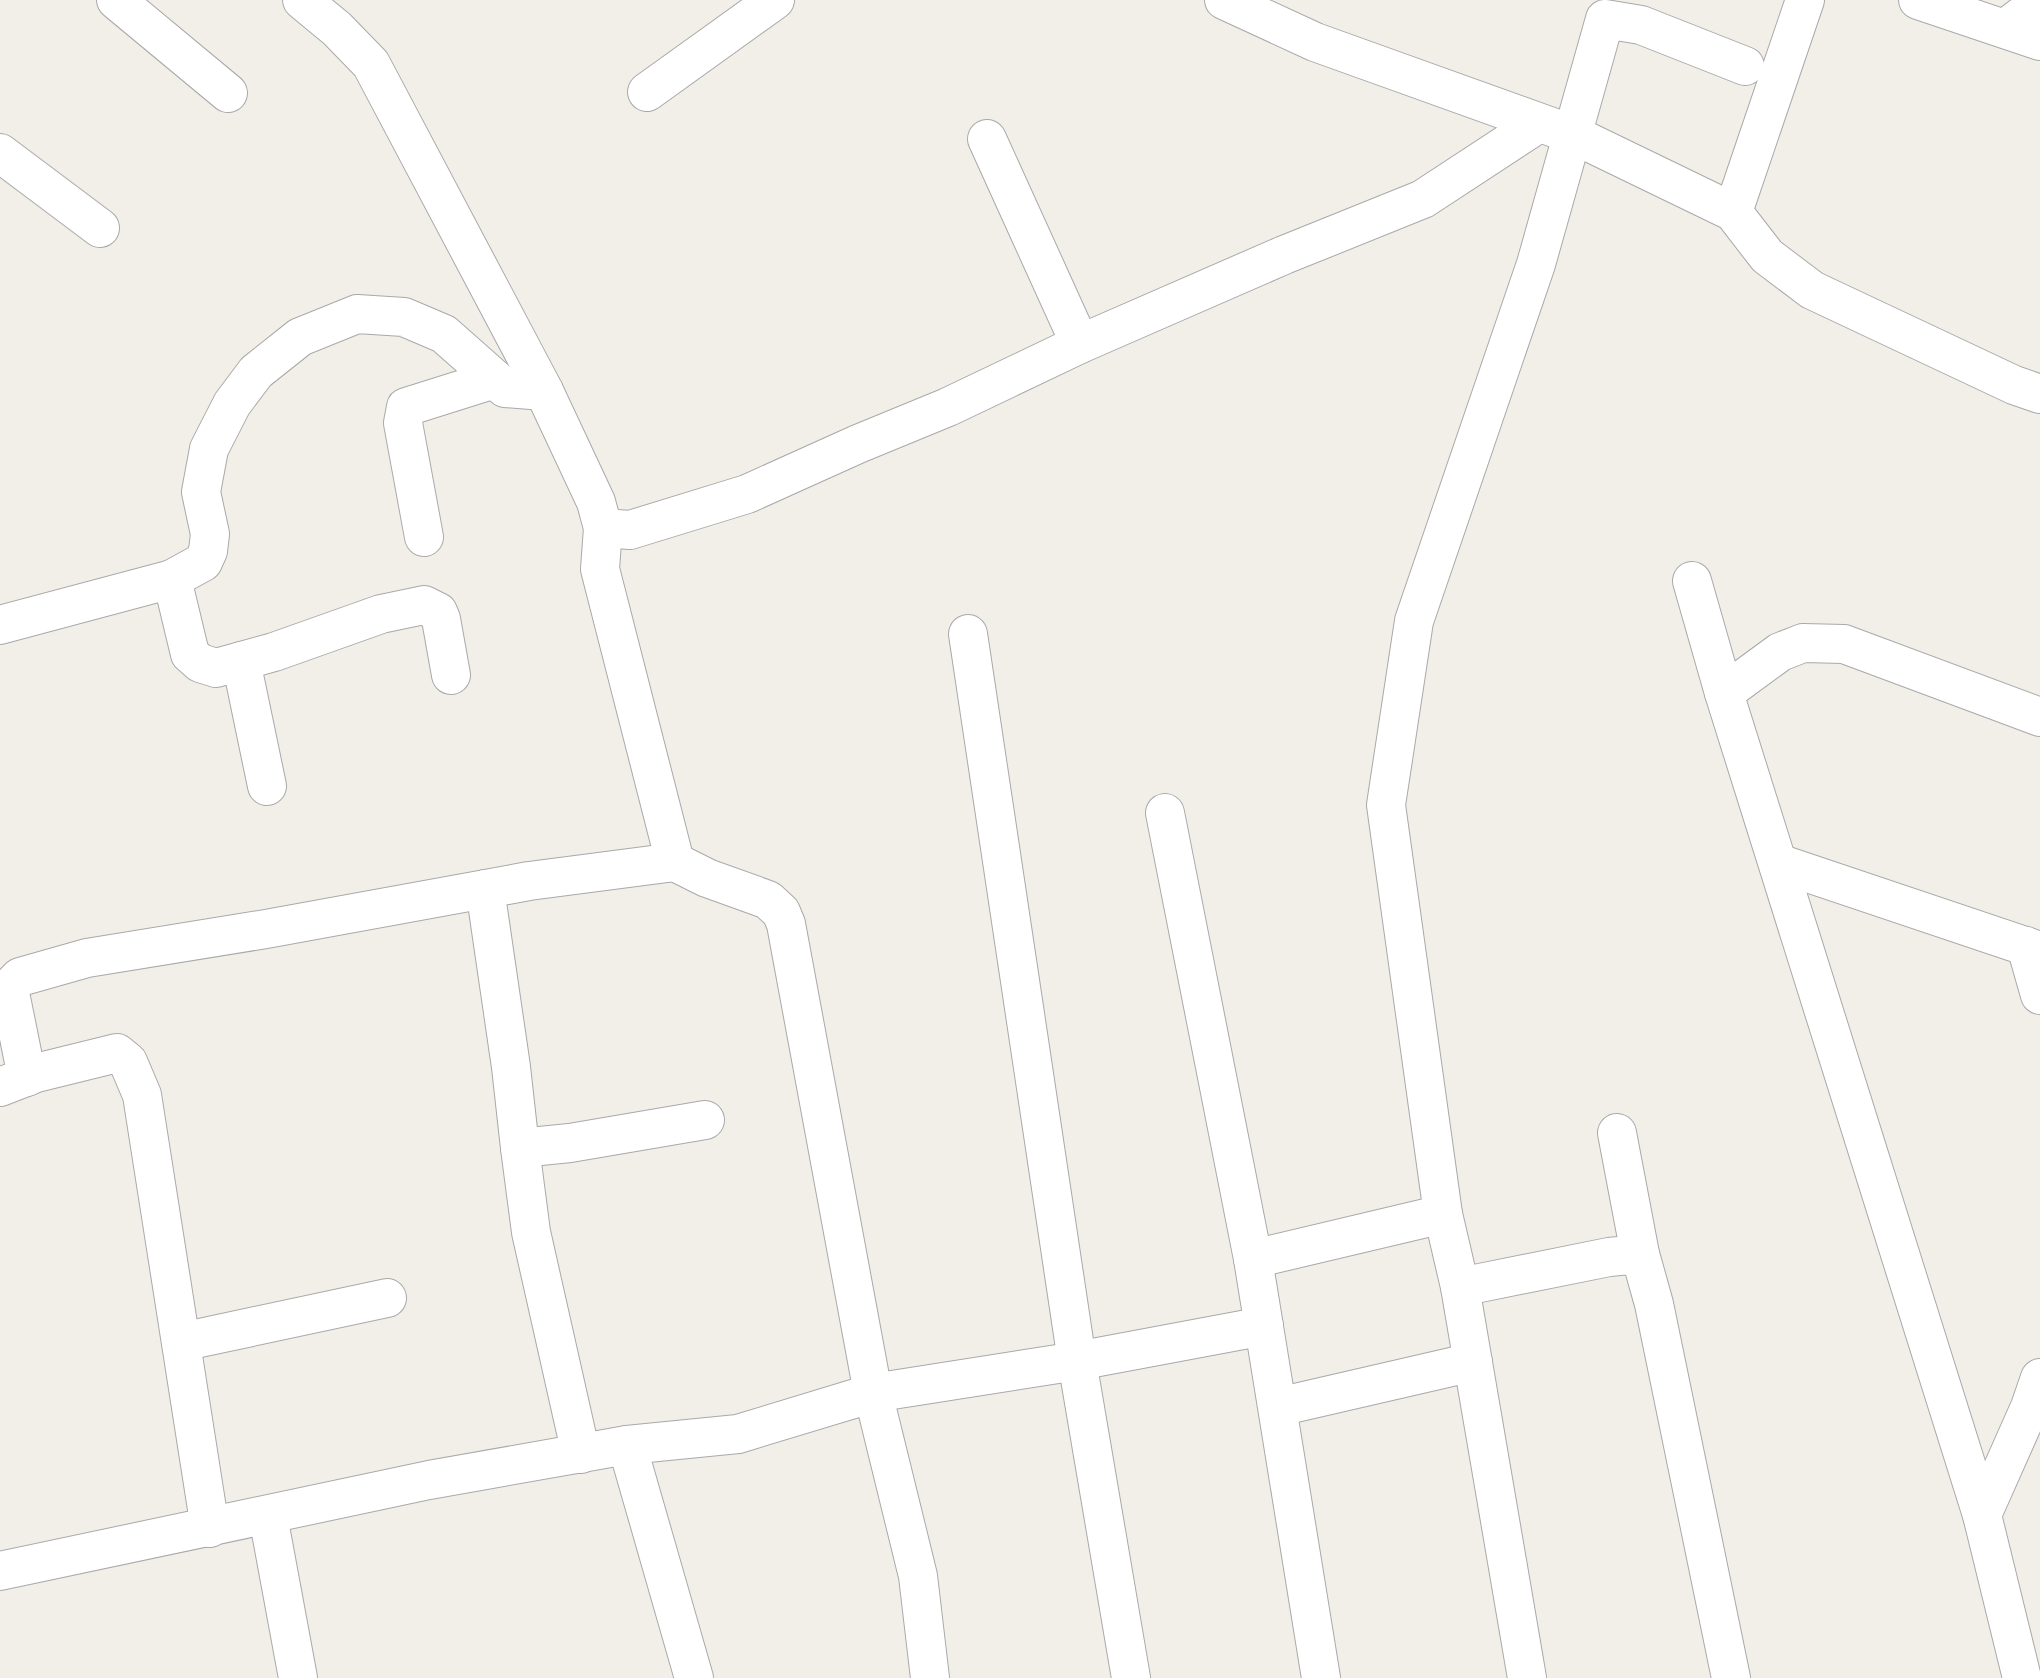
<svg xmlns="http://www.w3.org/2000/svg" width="2040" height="1678" viewBox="0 0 2040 1678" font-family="'Titillium Web',sans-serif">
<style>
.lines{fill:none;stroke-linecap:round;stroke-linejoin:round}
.minor-casing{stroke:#a9a9a9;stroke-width:40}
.minor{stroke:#fff;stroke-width:38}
</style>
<rect width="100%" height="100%" fill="#f2efe9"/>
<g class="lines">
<g class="minor-casing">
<g id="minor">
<path d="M116,0L228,93"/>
<path d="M302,0L337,29L371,64L544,391L596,502L603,528L630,530L747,494L858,444L948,407L1080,344L1284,255L1423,199L1539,123"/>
<path d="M1224,0L1315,42L1574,135L1733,212L1767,256L1812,290L2014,385L2040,394"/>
<path d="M1918,0L2040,41"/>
<path d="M2006,28L2040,2"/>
<path d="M647,92L775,0"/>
<path d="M987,139L1080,344"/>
<path d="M0,153L100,228"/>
<path d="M1733,212L1805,0"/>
<path d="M603,528L600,569L675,862"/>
<path d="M424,537L403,423L406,407L495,379"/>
<path d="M1692,581L1724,693L1982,1515L2022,1678"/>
<path d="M0,625L172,579"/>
<path d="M968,634L1077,1361L1131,1678"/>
<path d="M241,661L267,786"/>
<path d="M451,675L441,619L438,612L424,605L381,614L274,652L216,668L200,663L190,654L172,579L203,562L208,551L210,534L201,492L209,449L232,404L256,372L300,337L357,314L404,317L444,334L505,388L544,391"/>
<path d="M1724,693L1780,652L1803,643L1844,644L2040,717"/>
<path d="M1165,813L1253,1259L1321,1678"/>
<path d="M1778,863L2040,951"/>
<path d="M485,889L511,1067L520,1148L570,1143L705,1120"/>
<path d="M2026,946L2040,995"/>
<path d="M27,1077L9,988L20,977L87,958L266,929L529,881L675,862L707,878L768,900L781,912L786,924L873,1393L1077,1361L1264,1326"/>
<path d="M0,1087L36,1073L117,1053L128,1062L142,1095L210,1528"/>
<path d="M1617,1133L1640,1254"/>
<path d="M520,1148L531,1232L581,1454"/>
<path d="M1253,1259L1443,1214"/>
<path d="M1460,1287L1609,1257L1640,1254L1654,1304L1731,1678"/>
<path d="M181,1342L387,1298"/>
<path d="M1278,1407L1473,1362"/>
<path d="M627,1445L694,1678"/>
<path d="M1982,1515L2030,1407L2040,1378"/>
<path d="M268,1516L298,1678"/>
<path d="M0,1571L429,1480L627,1445L738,1434L873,1393L918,1576L930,1678"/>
<path d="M1527,1678L1460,1287L1443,1214L1386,805L1414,621L1536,264L1605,19L1641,25L1745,66"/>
</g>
</g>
<use href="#minor" class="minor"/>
</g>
</svg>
